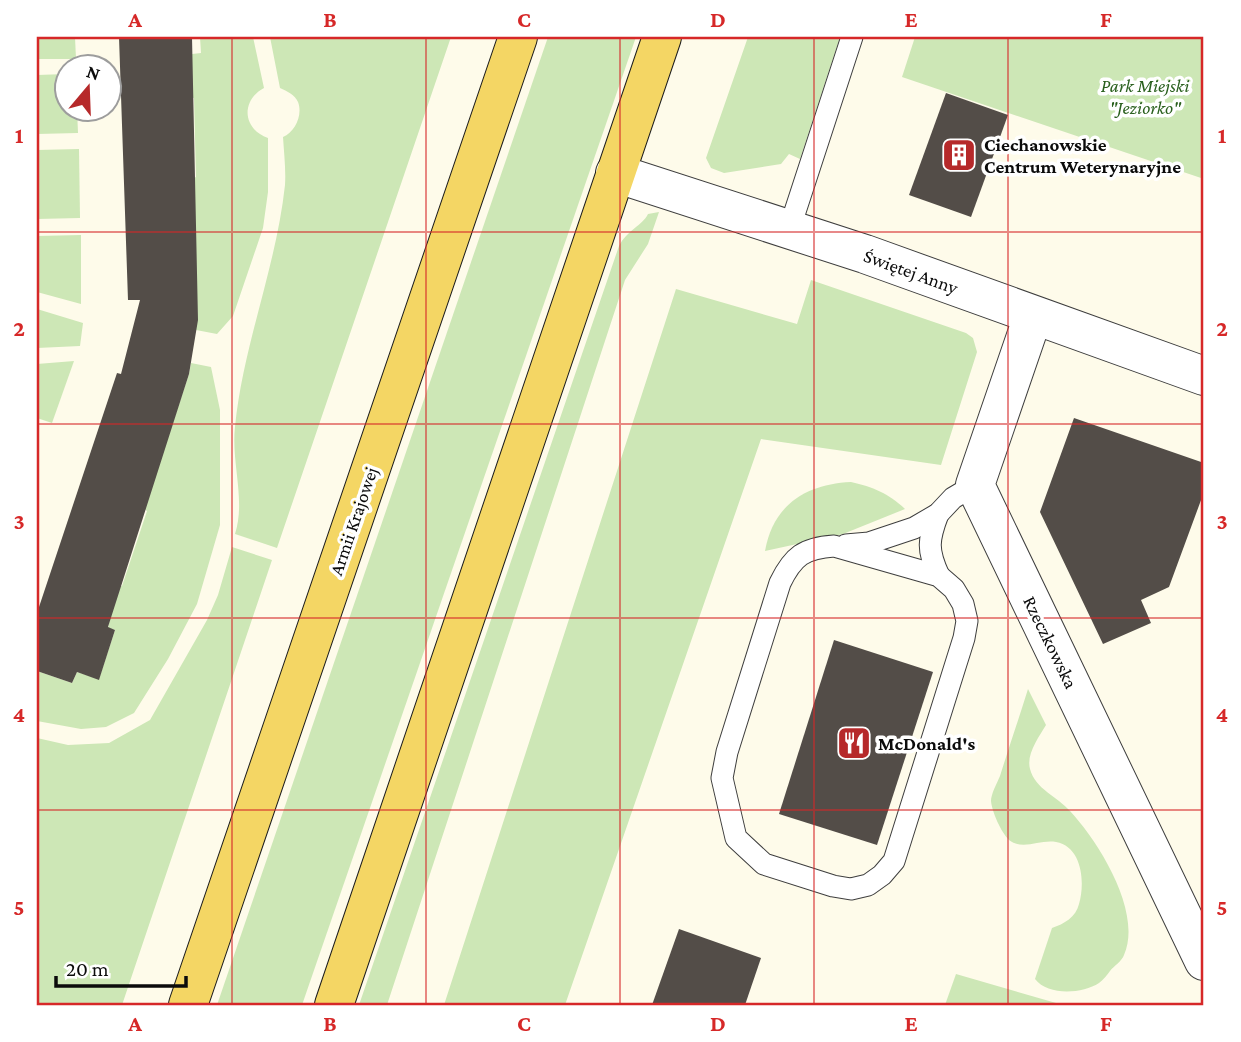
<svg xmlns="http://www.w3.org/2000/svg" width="1241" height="1042" viewBox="0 0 1241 1042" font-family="'Crimson Pro',serif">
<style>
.green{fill:#cde7b6}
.building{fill:#534d48}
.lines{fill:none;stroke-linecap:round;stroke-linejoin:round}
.lane-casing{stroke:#3e3e3e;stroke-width:23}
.street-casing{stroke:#3e3e3e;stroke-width:40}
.primary-casing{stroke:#1c1c1c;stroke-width:40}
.lane{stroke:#fff;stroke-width:21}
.street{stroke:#fff;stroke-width:38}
.primary{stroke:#f4d664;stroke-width:38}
.grid{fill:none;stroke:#d62828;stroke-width:2;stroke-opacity:0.55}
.labels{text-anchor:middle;stroke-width:7;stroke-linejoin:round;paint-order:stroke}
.park-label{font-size:19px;font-style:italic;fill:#2a601e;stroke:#fff}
.poi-label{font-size:19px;font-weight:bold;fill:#0b0b0b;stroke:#fff;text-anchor:start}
.street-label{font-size:19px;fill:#0b0b0b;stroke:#fff}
.neatline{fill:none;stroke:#d62828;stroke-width:2.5}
.grid-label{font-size:23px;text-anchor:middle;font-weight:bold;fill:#d62828}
</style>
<rect width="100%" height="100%" fill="#fefbea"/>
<g class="green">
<path d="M37,37H75L76,59H37Z"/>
<path d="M200,37H253L264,88C241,100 242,129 268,138V192L263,228L233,316L217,334L196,330L194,178L196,177L194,98L190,97L192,54L201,53Z"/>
<path d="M270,37H451L277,548L235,534C246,500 231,463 235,427C243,345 276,268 285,185C286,170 284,153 283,137C295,132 303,115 298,102C295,95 287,91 280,88Z"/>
<path d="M548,37H636L302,1005H217Z"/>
<path d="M748,37H840L800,159L789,154L781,164L724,173L711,168L706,158Z"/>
<path d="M915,37H1204V179L902,77Z"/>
<path d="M66,74V108L77,109L78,133L37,134V75Z"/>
<path d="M79,149L80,218L37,219V150Z"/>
<path d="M659,212L648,244L625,280L387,1005H359L619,246C627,230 642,226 648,214Z"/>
<path d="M81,235V304L37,292V236Z"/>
<path d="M811,280L966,333L973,338L977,352L941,465L761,439L565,1005H444L676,289L797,324Z"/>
<path d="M37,309L83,323L80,346L37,348Z"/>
<path d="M74,361L52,423L37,418V364Z"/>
<path d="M191,363L211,367L220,410V525L197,604L168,659L134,713L106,727L81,729L37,721V671L72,683L77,672L99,679L115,630L108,628L117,586H122L147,511L144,509L189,374Z"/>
<path d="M851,482C873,487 888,493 905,509L843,534L765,551C773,505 806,484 851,482Z"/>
<path d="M232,547L272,560L122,1005H37V738L68,745L109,743L150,720L207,620L218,595Z"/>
<path d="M1028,689L1046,725C1039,737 1026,754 1030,769C1035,789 1058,797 1070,811C1098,841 1143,912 1124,955C1122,961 1114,966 1110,971C1107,975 1103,980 1099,983C1082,994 1048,996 1035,979L1052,928C1064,924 1076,917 1079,904C1085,884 1083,847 1056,842C1040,839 1023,851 1009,840C1001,832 992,812 991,801C991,794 997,783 1000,776C1009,747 1019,718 1028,689Z"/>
<path d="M956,974L1063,1005H945Z"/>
</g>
<g class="building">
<path d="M119,37H192L198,320L189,374L108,627L115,630L99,680L77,672L72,683L37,671V613L117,373L121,374L140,300H128Z"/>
<path d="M946,93L1008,115L971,217L909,195Z"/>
<path d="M1074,418L1204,463V492L1169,587L1141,600L1151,623L1103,644L1040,512Z"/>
<path d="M834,640L933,672L877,845L779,814Z"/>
<path d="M679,929L761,958L745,1005H652Z"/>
</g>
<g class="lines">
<g class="lane-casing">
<g id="lane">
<path d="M789,230L852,37"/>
<path d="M938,514C928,540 927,550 939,576"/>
<path d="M846,545L869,543L914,528L938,514L953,498L975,485"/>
<path d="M834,546L939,576L954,589L963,604L967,621L964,638L894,861L882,875L868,885L851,889L833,886L764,864L736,838L722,778L727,752L780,583C793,556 804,548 834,546Z"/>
</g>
</g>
<g class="street-casing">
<g id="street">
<path d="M615,173L865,254L1204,376"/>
<path d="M1033,316L975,485L1204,961"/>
</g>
</g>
<g class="primary-casing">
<g id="primary">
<path d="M188,1005L518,37"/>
<path d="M334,1005L662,37"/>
</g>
</g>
<use href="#lane" class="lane"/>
<use href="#street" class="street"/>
<use href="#primary" class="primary"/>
</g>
<path class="grid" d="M232,37V1005M426,37V1005M620,37V1005M814,37V1005M1008,37V1005M37,232H1204M37,424H1204M37,618H1204M37,810H1204"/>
<defs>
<g id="building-square" transform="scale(1.75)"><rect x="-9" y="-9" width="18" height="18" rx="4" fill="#b6292a" stroke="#fff"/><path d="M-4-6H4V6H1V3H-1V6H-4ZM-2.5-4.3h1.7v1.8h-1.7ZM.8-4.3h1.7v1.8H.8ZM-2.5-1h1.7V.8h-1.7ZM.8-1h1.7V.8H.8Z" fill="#fff"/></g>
<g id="restaurant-square" transform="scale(1.75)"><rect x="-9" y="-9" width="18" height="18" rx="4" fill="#b6292a" stroke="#fff"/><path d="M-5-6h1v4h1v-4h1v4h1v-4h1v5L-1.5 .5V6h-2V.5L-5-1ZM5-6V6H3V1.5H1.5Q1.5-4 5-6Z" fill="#fff"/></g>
</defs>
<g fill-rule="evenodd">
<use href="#building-square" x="959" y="155"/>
<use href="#restaurant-square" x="854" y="743"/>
</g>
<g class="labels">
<g class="park-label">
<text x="1145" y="92">Park Miejski<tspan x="1145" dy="22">"Jeziorko"</tspan></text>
</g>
<g class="poi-label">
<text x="984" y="151">Ciechanowskie<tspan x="984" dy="22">Centrum Weterynaryjne</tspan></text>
<text x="878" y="750">McDonald's</text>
</g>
<g class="street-label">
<text transform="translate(911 271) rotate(20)" y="7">Świętej Anny</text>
<text transform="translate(353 521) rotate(-71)" y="7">Armii Krajowej</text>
<text transform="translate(1051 642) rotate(64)" y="7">Rzeczkowska</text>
</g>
</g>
<rect width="1241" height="1042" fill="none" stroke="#ffffff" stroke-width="77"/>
<g transform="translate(88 88) rotate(19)"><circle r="33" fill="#ffffff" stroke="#9d9d9d" stroke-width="2"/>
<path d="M0-5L12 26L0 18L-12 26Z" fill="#b6292a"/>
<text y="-10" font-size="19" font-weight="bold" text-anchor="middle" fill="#0b0b0b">N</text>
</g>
<path d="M56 976v10h130v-10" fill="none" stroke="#0b0b0b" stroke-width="3.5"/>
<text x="66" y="976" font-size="21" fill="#0b0b0b" stroke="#ffffff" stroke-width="5" paint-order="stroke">20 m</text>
<rect x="38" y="38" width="1164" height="966" class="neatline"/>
<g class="grid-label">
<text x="135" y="27">A</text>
<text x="330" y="27">B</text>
<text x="524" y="27">C</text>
<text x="718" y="27">D</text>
<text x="911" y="27">E</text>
<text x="1106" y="27">F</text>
<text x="19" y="143">1</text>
<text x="1222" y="143">1</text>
<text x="19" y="336">2</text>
<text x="1222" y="336">2</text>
<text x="19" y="529">3</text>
<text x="1222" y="529">3</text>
<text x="19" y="722">4</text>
<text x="1222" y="722">4</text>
<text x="19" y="915">5</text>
<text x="1222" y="915">5</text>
<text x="135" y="1031">A</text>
<text x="330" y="1031">B</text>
<text x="524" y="1031">C</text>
<text x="718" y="1031">D</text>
<text x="911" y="1031">E</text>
<text x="1106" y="1031">F</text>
</g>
</svg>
